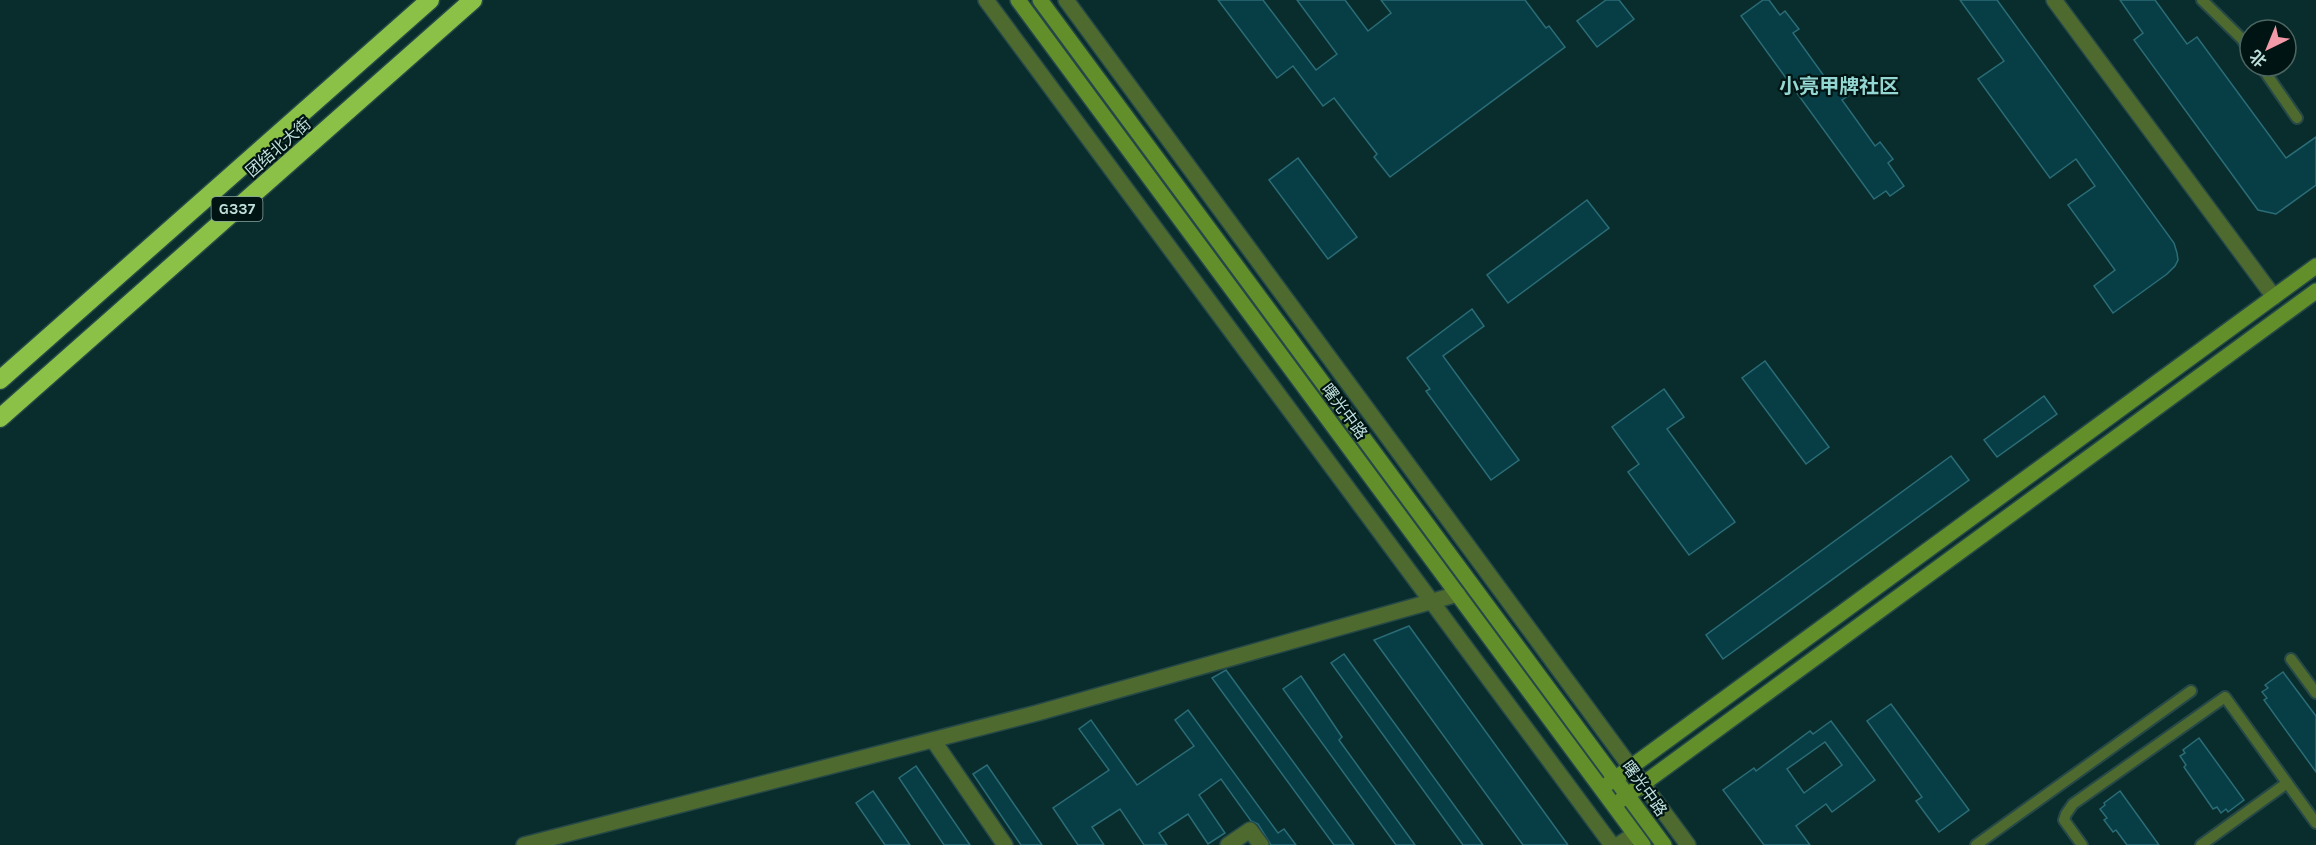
<svg xmlns="http://www.w3.org/2000/svg" width="2316" height="845" viewBox="0 0 2316 845" font-family="Karla,'Noto Sans SC',sans-serif">
<style>
.building{fill:#073e46;stroke:#2b6c77;stroke-width:1.5;fill-rule:evenodd}
.lines{fill:none;stroke-linecap:round;stroke-linejoin:round}
.lane-casing{stroke:#264948;stroke-width:14}
.street-casing{stroke:#264948;stroke-width:18}
.secondary-casing{stroke:#264948;stroke-width:18}
.highway-casing{stroke:#264948;stroke-width:21}
.lane{stroke:#4e6a2f;stroke-width:10}
.street{stroke:#4e6a2f;stroke-width:15}
.secondary{stroke:#638f2a;stroke-width:15}
.highway{stroke:#8bc147;stroke-width:18}
.labels{text-anchor:middle;stroke-width:4.5;stroke-linejoin:round;paint-order:stroke}
.shield{fill:#001513;stroke:#86a2a0;stroke-width:1.5}
.shield-label{font-size:15px;font-weight:bold;fill:#bfdfdc}
.street-label{font-size:16px;fill:#bfdfdc;stroke:#001513}
.quarter-label{font-size:20px;font-weight:bold;fill:#94d7d2;stroke:#001513}
</style>
<rect width="100%" height="100%" fill="#092d2c"/>
<g class="building">
<path d="M1218,0H1263L1316,70L1337,54L1297,0H1345L1368,31L1391,13L1381,0H1525L1546,28L1549,26L1565,47L1390,177L1374,157L1377,154L1334,98L1323,106L1293,66L1277,78Z"/>
<path d="M1606,0H1619L1634,19L1597,47L1577,21Z"/>
<path d="M1763,0H1769L1780,15L1785,11L1799,29L1793,33L1829,83L1835,79L1848,96L1842,100L1875,146L1880,142L1893,159L1888,163L1904,186L1890,196L1886,191L1874,199L1741,16Z"/>
<path d="M1960,0H1997L2174,243L2177,253L2178,260L2175,266L2167,274L2113,313L2094,286L2115,270L2068,205L2095,186L2076,159L2050,178L1978,79L2004,61Z"/>
<path d="M2120,0H2155L2187,44L2197,37L2286,158L2316,137V185L2276,214L2258,210L2134,40L2143,33Z"/>
<path d="M1298,158L1357,237L1328,259L1269,180Z"/>
<path d="M1587,200L1609,228L1508,303L1487,275Z"/>
<path d="M1472,309L1484,326L1443,356L1519,460L1491,480L1426,391L1430,389L1407,358Z"/>
<path d="M1765,361L1829,447L1806,464L1742,378Z"/>
<path d="M1664,389L1684,417L1667,429L1735,522L1689,555L1628,472L1639,464L1612,427Z"/>
<path d="M2044,396L2057,414L1997,457L1984,440Z"/>
<path d="M1951,456L1969,480L1723,659L1706,635Z"/>
<path d="M1409,626L1568,845H1523L1374,640Z"/>
<path d="M1344,654L1483,845H1463L1331,663Z"/>
<path d="M1226,670L1354,845H1334L1212,678Z"/>
<path d="M2283,672L2316,716V772L2264,700L2267,698L2262,692L2268,688L2265,685Z"/>
<path d="M1301,676L1342,737L1339,740L1415,845H1396L1283,689Z"/>
<path d="M1891,704L1969,810L1939,832L1916,801L1922,797L1867,721Z"/>
<path d="M1188,710L1278,833L1284,829L1296,845H1271L1258,824L1251,821L1221,779L1199,795L1225,833L1208,844L1188,814L1159,833L1167,845H1144L1120,809L1092,827L1104,845H1078L1053,808L1109,770L1079,729L1091,720L1137,785L1194,746L1175,720Z"/>
<path d="M1831,721L1875,780L1832,812L1826,804L1796,826L1810,845H1764L1723,790L1754,768L1756,771L1810,731L1813,734ZM1825,742L1842,765L1804,793L1787,769Z"/>
<path d="M2199,738L2244,800L2228,812L2226,809L2221,813L2217,807L2213,809L2184,767L2186,765L2180,756L2185,753L2183,750Z"/>
<path d="M987,765L1042,845H1021L973,774Z"/>
<path d="M916,766L970,845H944L899,778Z"/>
<path d="M873,791L910,845H885L856,803Z"/>
<path d="M2120,791L2159,845H2127L2116,830L2113,832L2104,820L2107,818L2100,809L2105,805L2104,803Z"/>
</g>
<g class="lines">
<g class="lane-casing">
<g id="lane">
<path d="M2202,0L2242,39L2250,51"/>
<path d="M2261,66L2297,118"/>
<path d="M2291,659L2316,693"/>
<path d="M1976,845L2191,691"/>
<path d="M2082,845L2064,820L2066,814L2073,804L2225,697L2316,823"/>
<path d="M2201,845L2287,783"/>
</g>
</g>
<g class="street-casing">
<g id="street">
<path d="M986,0L1612,845"/>
<path d="M1066,0L1688,845"/>
<path d="M2054,0L2274,297"/>
<path d="M933,740L1005,845"/>
<path d="M524,845L1037,713L1458,594"/>
<path d="M1228,845L1250,830L1261,845"/>
<path d="M1618,845L1635,834"/>
</g>
</g>
<g class="secondary-casing">
<g id="secondary">
<path d="M1018,0L1643,845"/>
<path d="M1040,0L1664,845"/>
<path d="M1609,783L2316,266"/>
<path d="M1621,800L2316,291"/>
</g>
</g>
<g class="highway-casing">
<g id="highway">
<path d="M0,380L430,0"/>
<path d="M0,418L473,0"/>
</g>
</g>
<use href="#lane" class="lane"/>
<use href="#street" class="street"/>
<use href="#secondary" class="secondary"/>
<use href="#highway" class="highway"/>
</g>
<g class="labels">
<rect class="shield" x="211.5" y="197" width="51" height="24" rx="4.5"/>
<g class="shield-label">
<text x="237" y="214">G337</text>
</g>
<g class="street-label">
<text transform="translate(278 147) rotate(-41)" y="6">团结北大街</text>
<text transform="translate(1345 411) rotate(53)" y="6">曙光中路</text>
<text transform="translate(1645 788) rotate(54)" y="6">曙光中路</text>
</g>
<g class="quarter-label">
<text x="1839" y="93">小亮甲牌社区</text>
</g>
</g>
<g transform="translate(2268 48) rotate(223)"><circle r="28" fill="#001513" stroke="#4c6663" stroke-width="1.5"/>
<path d="M0-4.5L10 22L0 15L-10 22Z" fill="#f39aa8"/>
<text y="-9" font-size="16" font-weight="bold" text-anchor="middle" fill="#bfdfdc">北</text>
</g>
</svg>
